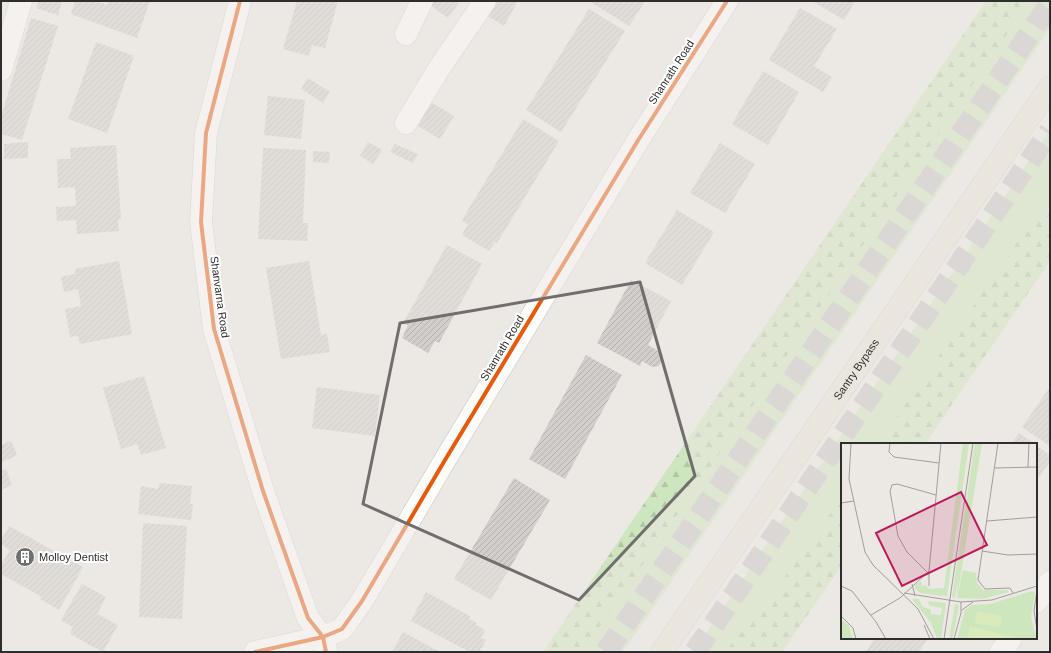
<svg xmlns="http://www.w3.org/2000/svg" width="1051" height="653" viewBox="0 0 1051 653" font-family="Arial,sans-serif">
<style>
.grass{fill:#cee6be}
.forest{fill:url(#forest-firs)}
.building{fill:url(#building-hatch)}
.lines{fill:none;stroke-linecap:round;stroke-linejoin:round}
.highway-tunnel{stroke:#c6c3c0;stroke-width:22;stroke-dasharray:22 11;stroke-linecap:butt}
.minor-casing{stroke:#c5c4c5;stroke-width:23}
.major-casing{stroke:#c6c5c4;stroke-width:23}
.minor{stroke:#fcfcfb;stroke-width:22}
.major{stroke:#e8e4d6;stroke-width:22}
.cycleway-casing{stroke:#fff;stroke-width:6}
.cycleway{stroke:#e8590c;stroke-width:4}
.marked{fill:none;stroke:#706f6e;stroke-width:3;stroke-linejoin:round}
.labels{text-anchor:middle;stroke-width:4;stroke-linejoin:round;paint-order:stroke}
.street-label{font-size:11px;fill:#2e2e2e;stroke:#fff}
.poi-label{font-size:11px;fill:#2e2e2e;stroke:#fff;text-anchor:start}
.inset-road{fill:none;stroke:#a09e9b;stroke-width:1}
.view{fill:#c2185b;fill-opacity:0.15;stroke:#c2185b;stroke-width:2}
.inset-edge{fill:none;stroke:#2e2e2e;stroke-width:2}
</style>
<defs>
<pattern id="forest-firs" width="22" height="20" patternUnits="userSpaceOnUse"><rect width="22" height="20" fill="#cee6be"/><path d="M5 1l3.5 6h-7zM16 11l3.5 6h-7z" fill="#b1c6a4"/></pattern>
<pattern id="building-hatch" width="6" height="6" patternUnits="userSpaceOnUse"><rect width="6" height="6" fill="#d1cecb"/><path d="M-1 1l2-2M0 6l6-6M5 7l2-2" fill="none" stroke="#b4b1af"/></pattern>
</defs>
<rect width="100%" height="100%" fill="#ece8e4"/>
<g class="grass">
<path d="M1030,1H1050V28L623,652H581L712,465Z"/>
<path d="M1050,130V195L880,444H842V500L738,652H693Z"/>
</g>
<g class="forest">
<path d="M986,1H1030L712,465L582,652H543Z"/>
<path d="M1050,195V261L925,444H878Z"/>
<path d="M842,496V565L782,652H725L802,555Z"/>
</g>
<g class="building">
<path d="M39,1H62L58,15L36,8Z"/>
<path d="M75,1H95L107,5L108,1H150L137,38L71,14Z"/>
<path d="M297,1H338L325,48L312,45L309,56L283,49Z"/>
<path d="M433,1H460L448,18L430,5Z"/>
<path d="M494,1H518L504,26L486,15Z"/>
<path d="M589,1H645L629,26Z"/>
<path d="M812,1H855L844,20Z"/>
<path d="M800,8L837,29L814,66L832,77L823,92L769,60Z"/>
<path d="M589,9L625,31L561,132L526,110Z"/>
<path d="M31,18L58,26L22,140L1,134V117Z"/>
<path d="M96,42L134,56L107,133L68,119Z"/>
<path d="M763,71L799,92L768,145L732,124Z"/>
<path d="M308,78L330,92L323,103L301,89Z"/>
<path d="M268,96L305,100L301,139L264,135Z"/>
<path d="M429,101L454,116L440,139L415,124Z"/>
<path d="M523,119L559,141L497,243L495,242L489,251L462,235L468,224L462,220Z"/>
<path d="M28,142V158L4,159V144Z"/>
<path d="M368,142L382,150L373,164L360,156Z"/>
<path d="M720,143L755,164L725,213L690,193Z"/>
<path d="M395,144L418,154L413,163L390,152Z"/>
<path d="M116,145L121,219L118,220L119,231L77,234L76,220L57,221L56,207L76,206L75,187L58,188L57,159H71L70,148Z"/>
<path d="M263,148L306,150L303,223H308L307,241L258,239Z"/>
<path d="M313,151L330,152L329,163L313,162Z"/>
<path d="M677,210L714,232L682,285L645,263Z"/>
<path d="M447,245L482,264L439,343L435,341L428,353L402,338L408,325L403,323Z"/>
<path d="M119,261L132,334L80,344L78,336L70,337L65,309L81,306L78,289L64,292L61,277L75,274V269Z"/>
<path d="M309,261L321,335L327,334L330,352L281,359L266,268Z"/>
<path d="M631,280L671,301L648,345L663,354V359L659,366L652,367L642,361L640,366L597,343Z"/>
<path d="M586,355L622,375L565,479L529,459Z"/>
<path d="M144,376L166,448L141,455L137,444L121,449L103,388Z"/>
<path d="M317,387L380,395L375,436L312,428Z"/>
<path d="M1050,387V446L1022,427Z"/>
<path d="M1019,433L1035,444H1011Z"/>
<path d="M11,441L17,455L1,463V445Z"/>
<path d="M1036,445L1050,455V461L1036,482Z"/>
<path d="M6,469L12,485L1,490V471Z"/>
<path d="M514,478L550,500L491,600L454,579Z"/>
<path d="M159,483L192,486L190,504H193L191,520L138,514L141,486L158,489Z"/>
<path d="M143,523L187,526L182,619L139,617Z"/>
<path d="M9,526L83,567L59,610L40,599L42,597L1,574V565L10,550L1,544V540Z"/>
<path d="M82,584L106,597L97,614L118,625L103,652L70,634L73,627L61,620Z"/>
<path d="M426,592L470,616L469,619L477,623L476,625L485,630L481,638L486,640L479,652H470L411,621Z"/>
<path d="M403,632L440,652H392Z"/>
<path d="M875,638H928L919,652H866Z"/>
</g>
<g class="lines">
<g class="highway-tunnel">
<path d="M606,652L1050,4"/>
<path d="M695,652L1050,131"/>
</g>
<g class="minor-casing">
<g id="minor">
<path d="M240,1L206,133L201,222L214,329L263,491L308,618L323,637L326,649"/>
<path d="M406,34L422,1"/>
<path d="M1,70L21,1"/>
<path d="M406,123L440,67L485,1"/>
<path d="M1036,602L1050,582"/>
<path d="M255,652L323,637L342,629L362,601L445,460L637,142L727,1"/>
<path d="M1001,652L1011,638"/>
</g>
</g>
<g class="major-casing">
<g id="major">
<path id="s1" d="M662,652L1050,87"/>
</g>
</g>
<use href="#minor" class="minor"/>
<use href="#major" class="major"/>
<g class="cycleway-casing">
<g id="cycleway">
<path d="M240,1L206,133L201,222L214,329L263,491L308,618L323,637L326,652"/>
<path d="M255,652L323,637L342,629L362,601L445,460L637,142L727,1"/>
</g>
</g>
<use href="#cycleway" class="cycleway"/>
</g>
<path d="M0 0H1051V653H0ZM640,282L695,476L579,600L363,504L400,323Z" fill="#ece8e4" fill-opacity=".55" fill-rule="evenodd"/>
<path class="marked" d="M640,282L695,476L579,600L363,504L400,323Z"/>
<defs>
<g id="building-disc" transform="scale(1)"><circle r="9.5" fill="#706f6e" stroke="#fff"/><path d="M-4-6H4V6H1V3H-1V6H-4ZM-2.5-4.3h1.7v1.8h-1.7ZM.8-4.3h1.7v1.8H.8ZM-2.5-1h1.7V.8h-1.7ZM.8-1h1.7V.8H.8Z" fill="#fff"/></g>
</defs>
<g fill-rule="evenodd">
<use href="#building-disc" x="25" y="557"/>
</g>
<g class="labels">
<g class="street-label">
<text transform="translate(671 72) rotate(-57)" y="4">Shanrath Road</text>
<text transform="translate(220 297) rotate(82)" y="4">Shanvarna Road</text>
<text transform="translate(502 348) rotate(-59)" y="4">Shanrath Road</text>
<text dy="4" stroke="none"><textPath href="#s1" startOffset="343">Santry Bypass</textPath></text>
</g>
<g class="poi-label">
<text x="39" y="561">Molloy Dentist</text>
</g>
</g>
<g transform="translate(841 443)">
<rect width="196" height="196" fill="#ece8e4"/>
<path d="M126,0H128L106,153H103L104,147ZM134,0H137L114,155L111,154ZM122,127L135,130L136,140L142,147H167L168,149L141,156L116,155ZM0,176L8,183L12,196H0Z" fill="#cee6be"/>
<path d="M122,0H126L105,150L101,153L79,150L74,146V142L80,138L81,143L84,142L88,146L103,145ZM137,0H141L116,155L117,128ZM71,156H78L81,163L90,167V171L100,172L101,165L89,163L86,158L105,160L100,196H96L90,180ZM114,161L118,162L113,190L111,196H108Z" fill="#cee6be"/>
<path d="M191,148L194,150L190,174L196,196H116L124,167L131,162L149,161Z" fill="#cee6be"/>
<path d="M136,168L161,173L159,185L134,180ZM129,183L175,195V196H126Z" fill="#d9eabb"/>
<path class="inset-road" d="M10,0L8,36L24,109L32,122L77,166L93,196M49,0L48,9L53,14L98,20M157,0L137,137L144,146L169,145L172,150M187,24L188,0M154,25L196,24M0,60L13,58M146,78L196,74M141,108L167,112L196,111M71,141L74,153M0,143L11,148L35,179L45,196M88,143V131L66,109L57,93L49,48L51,42L56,41L95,52M196,147L193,168L196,187M63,150L120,159V170L113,196M120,159L151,157L196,143M121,167L132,159M30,172L59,155L88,128L100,0M0,173L12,185L15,196M83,182L89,196M103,196L132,0"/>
<path class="view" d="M120,49L146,102L61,143L35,90Z"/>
<rect width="196" height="196" class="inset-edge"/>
</g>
<rect width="1051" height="653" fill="none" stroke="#2e2e2e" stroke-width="4"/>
</svg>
